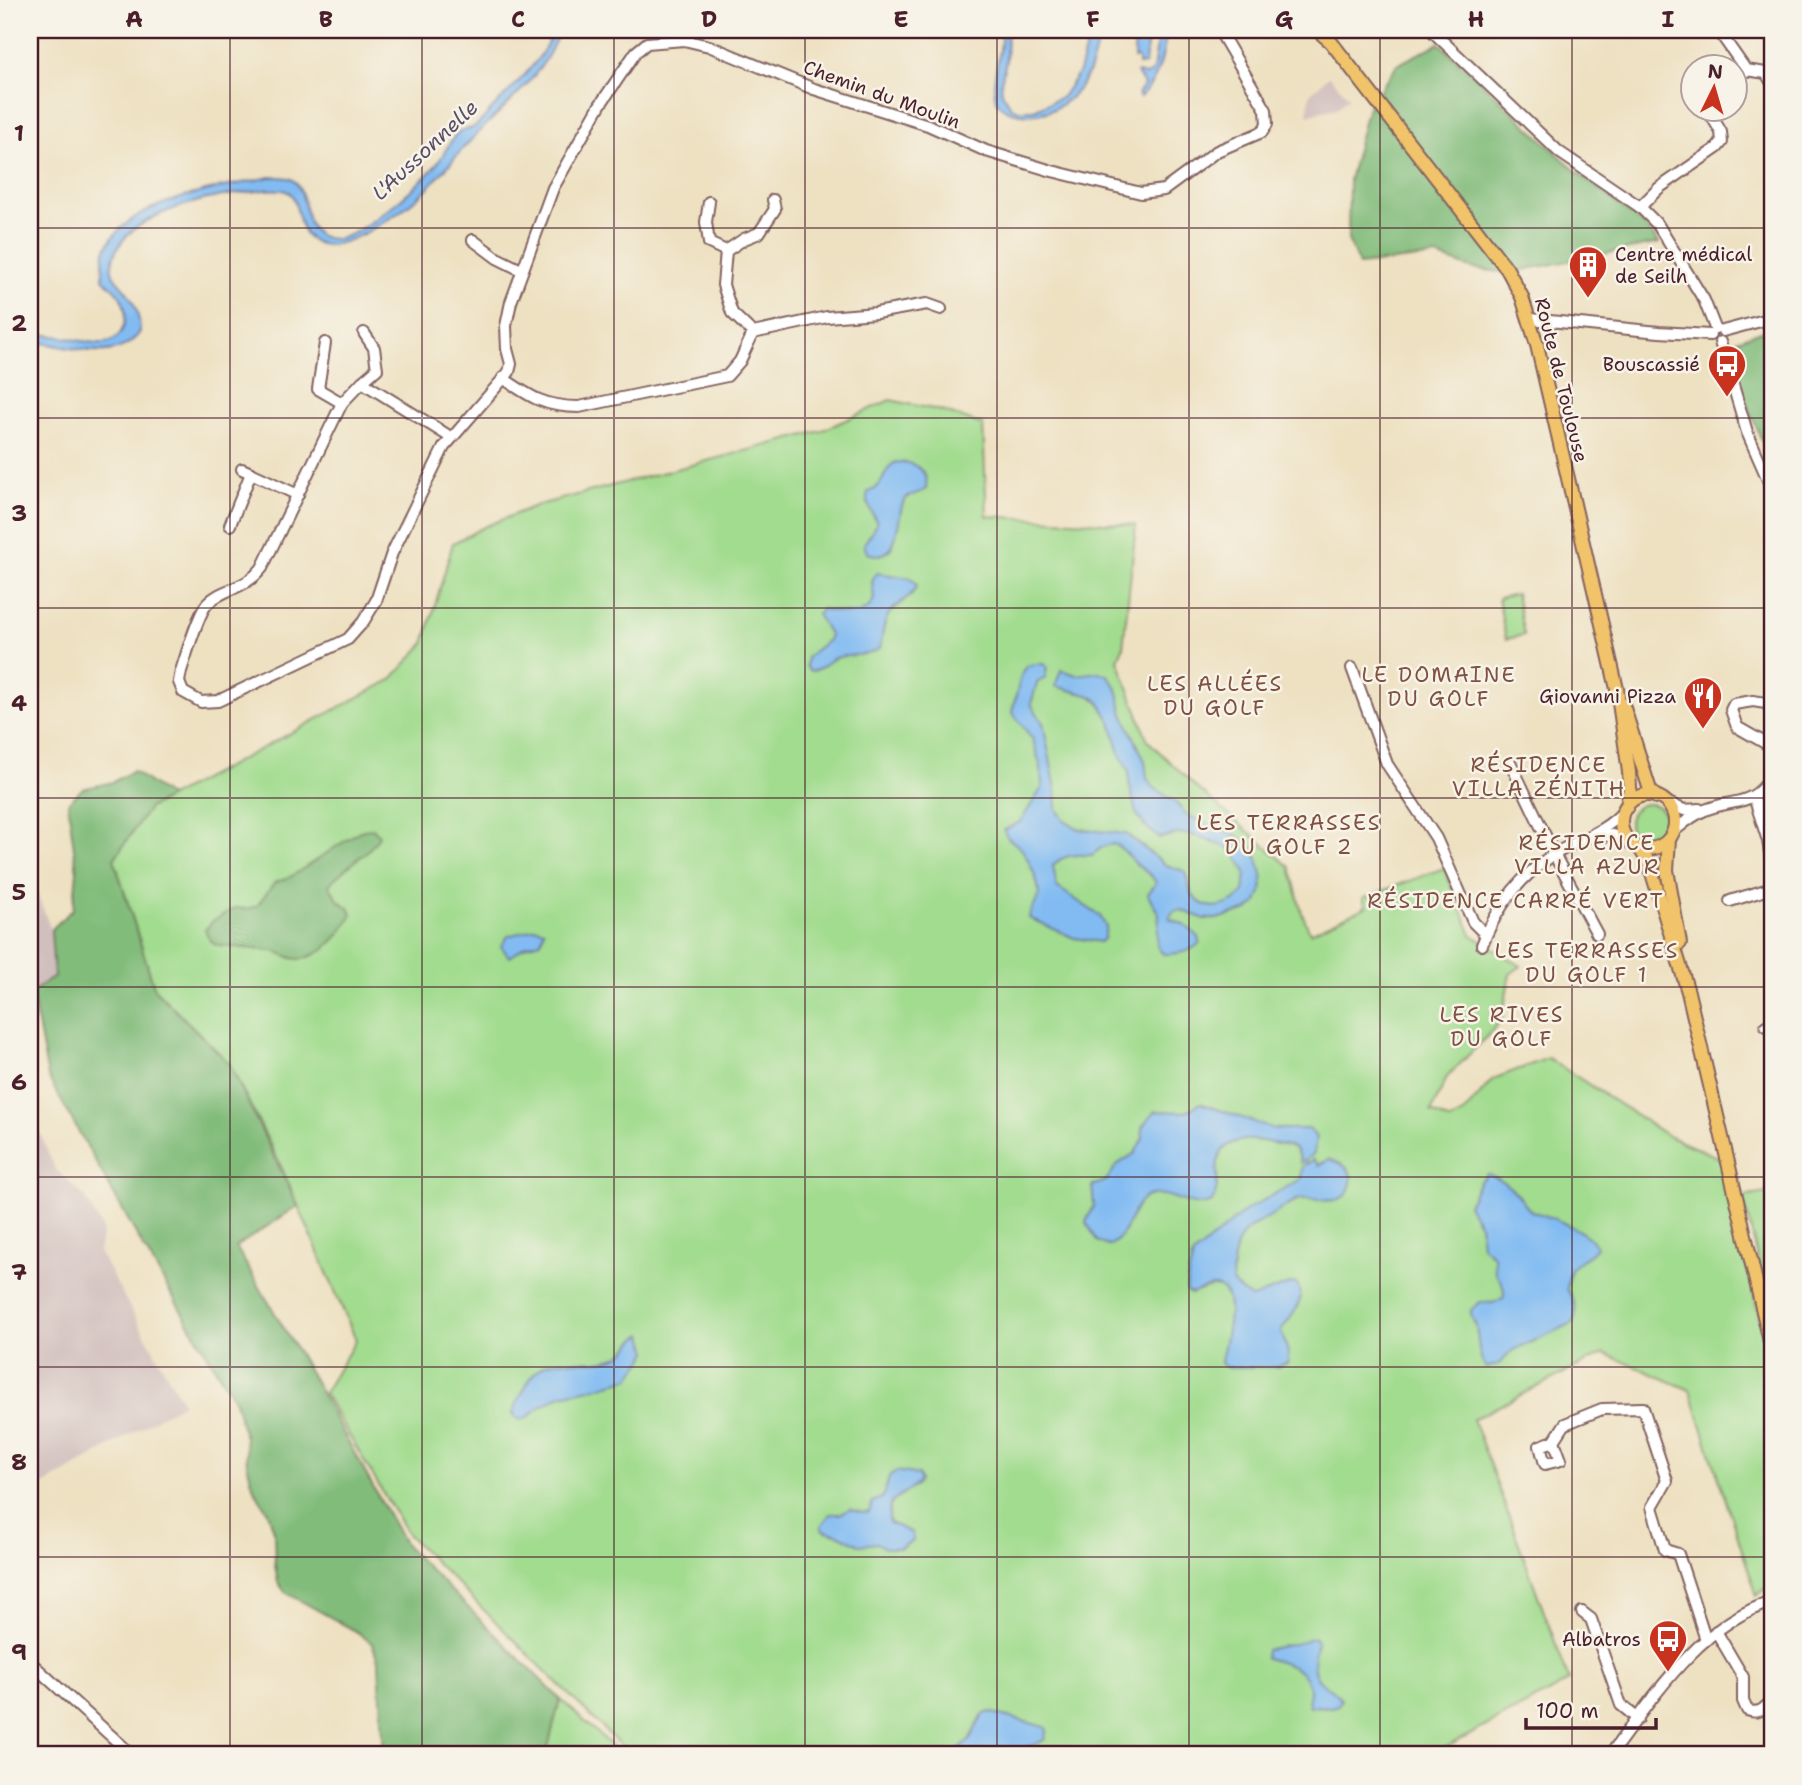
<svg xmlns="http://www.w3.org/2000/svg" width="1802" height="1785" viewBox="0 0 1802 1785" font-family="'Shantell Sans',sans-serif">
<style>
.industrial{fill:#d1bfbd}
.green{fill:#a2dc8f;stroke:#767e5d;stroke-width:2}
.forest{fill:#81bc7a;stroke:#666e52;stroke-width:2}
.water{fill:#81bbf2;stroke:#666d8e;stroke-width:2}
.lines{fill:none;stroke-linecap:round;stroke-linejoin:round}
.minor-casing{stroke:#836360;stroke-width:14}
.major-casing{stroke:#836360;stroke-width:16}
.minor{stroke:#fff;stroke-width:10}
.major{stroke:#f1c36a;stroke-width:12}
.grid{fill:none;stroke:#4a1f2b;stroke-width:2;stroke-opacity:0.55}
.labels{text-anchor:middle;stroke-width:5;stroke-linejoin:round;paint-order:stroke}
.street-label{font-size:19px;fill:#4a1f2b;stroke:#f7f3e8}
.poi-label{font-size:19px;fill:#4a1f2b;stroke:#f7f3e8;text-anchor:end}
.water-label{font-size:21px;font-style:italic;fill:#5a4e67;stroke:#f7f3e8}
.neighbourhood-label{font-size:21px;letter-spacing:2px;fill:#805140;stroke:#f7f3e8}
.neatline{fill:none;stroke:#4a1f2b;stroke-width:2.5}
.grid-label{font-size:23px;text-anchor:middle;font-weight:bold;fill:#4a1f2b}
</style>
<rect width="100%" height="100%" fill="#f7f3e8"/>
<filter id="ink" filterUnits="userSpaceOnUse"><feTurbulence type="fractalNoise" baseFrequency=".0143" numOctaves="2"/><feDisplacementMap in="SourceGraphic" scale="14" xChannelSelector="R" yChannelSelector="G"/><feConvolveMatrix kernelMatrix="1 2 1 2 8 2 1 2 1" color-interpolation-filters="sRGB"/></filter>
<filter id="wash" filterUnits="userSpaceOnUse"><feTurbulence type="fractalNoise" baseFrequency=".00686" numOctaves="4" result="noise"/><feDisplacementMap in="SourceGraphic" scale="28" xChannelSelector="R" yChannelSelector="G"/><feGaussianBlur stdDeviation="1.57" result="paint"/><feColorMatrix in="noise" values="0 0 0 0 0 0 0 0 0 0 0 0 0 0 0 0 0 1.4 0 .05"/><feComposite in="paint" operator="in"/></filter>
<g filter="url(#wash)">
<rect width="100%" height="100%" fill="#eee1c2"/>
<g class="industrial">
<path d="M1329,76L1349,97L1337,108L1307,115L1310,94Z"/>
<path d="M30,875L51,930L54,977L32,992L37,1020L30,1024Z"/>
<path d="M30,1110L55,1169L85,1197L103,1230L99,1252L183,1403L30,1493Z"/>
</g>
<g class="green">
<path d="M890,400L942,411L983,425L987,516L1136,525L1123,647L1118,660L1148,741L1196,787L1290,867L1302,913L1310,933L1366,907L1363,898L1444,868L1472,935L1521,966L1510,974L1502,1018L1491,1032L1447,1077L1431,1112L1450,1121L1463,1114L1493,1079L1548,1058L1670,1137L1722,1159L1772,1371V1582L1757,1596L1690,1390L1604,1353L1473,1419L1569,1680L1557,1688L1432,1755H630L408,1535L324,1393L356,1340L281,1166L229,1063L155,990L114,859L149,808L391,680L424,644L453,543L484,527L535,506L821,431Z"/>
<path d="M1516,594L1524,635L1506,639L1498,598Z"/>
<circle cx="1648" cy="823" r="19"/>
<path d="M1772,1192V1268L1761,1272L1743,1197Z"/>
<path d="M560,1699L622,1755H546Z"/>
</g>
<g class="forest">
<path d="M1439,43L1578,173L1642,223L1659,243L1508,273L1471,268L1436,256L1359,265L1348,240L1349,180L1368,107L1397,65Z"/>
<path d="M1772,327V465L1730,363L1737,340Z"/>
<path d="M133,771L170,797L149,808L114,859L155,990L229,1063L298,1206L236,1247L313,1378L405,1545L560,1699L546,1755H384L379,1663L372,1643L357,1632L285,1592L278,1582L275,1565L274,1531L268,1512L254,1489L247,1464L245,1438L235,1401L144,1248L48,1077L32,992L54,977L51,930L73,909L77,872L68,803L82,789L113,782Z"/>
<path d="M373,828L379,835C372,853 342,868 329,885L338,900L349,908L352,914C344,932 326,952 306,958C293,962 286,954 274,951C263,949 221,947 214,944C210,941 207,935 205,930L213,921L235,908L248,909L257,906L275,882L286,879L295,874L360,831Z"/>
</g>
<g class="water">
<path d="M552,30H559C546,76 502,107 470,141C452,160 436,182 416,199C397,215 353,245 328,245C289,243 304,196 286,191C276,187 260,191 249,192C208,197 118,214 112,265C110,277 121,283 127,292C135,303 140,317 140,332C115,368 65,343 30,342V334C55,333 77,342 100,343C124,343 131,316 121,298C118,291 108,285 103,278C103,269 102,260 105,251C124,199 224,188 270,177C276,177 285,176 291,179C313,191 296,239 335,239C359,239 421,183 437,164C444,155 451,139 457,133C462,128 466,131 472,128C479,125 486,115 491,110C510,89 547,58 552,30Z"/>
<path d="M1000,30L1007,31L1006,61L1001,82L1002,92L1011,107L1019,110H1034L1062,97L1079,72L1085,50L1095,30H1102C1096,43 1095,58 1089,71C1077,98 1052,118 1022,114C1011,113 1000,110 996,99C989,75 1005,52 1000,30Z"/>
<path d="M1135,30H1167C1163,55 1160,79 1140,97L1138,94L1144,85L1137,73L1146,75L1153,71L1158,37L1155,35H1148L1145,64L1138,65V59L1134,58Z"/>
<path d="M896,462C914,462 929,469 926,489C919,494 907,494 903,503C896,520 901,565 867,553L864,544L877,524C874,513 864,504 868,492C885,488 882,469 896,462Z"/>
<path d="M876,573L911,578L917,585C913,598 897,602 889,614C882,624 883,637 880,648C867,658 850,653 835,658C826,662 821,671 811,671L806,667L807,657L827,641L830,636L817,614L822,609C840,612 865,621 874,599L872,581Z"/>
<path d="M1035,664H1044L1047,668L1045,678L1037,683L1031,704L1043,723L1056,789L1057,809L1063,819L1079,829L1126,834L1166,865L1184,871C1189,879 1188,890 1194,897C1208,914 1233,906 1244,892L1246,872L1232,849L1190,834H1178L1159,838L1144,825L1136,813L1129,783V771L1120,754L1111,722L1099,702L1091,696L1055,686L1061,670L1077,675L1098,672L1108,675L1117,689L1123,714L1145,761L1147,778L1152,786L1175,802L1188,816L1237,835L1251,848L1258,859L1263,878L1262,889L1257,902L1248,910L1217,919H1205L1180,910L1174,911L1170,916V919L1185,925L1199,937L1200,942C1192,953 1176,954 1163,954L1157,946L1159,914L1149,897L1148,894L1156,883C1152,873 1144,872 1136,864C1119,846 1115,835 1092,855C1079,854 1061,854 1053,866L1057,887L1100,916L1106,927L1104,939L1100,942L1074,938L1029,918C1029,908 1040,902 1039,892C1038,880 1029,860 1022,850C1016,842 1005,839 1004,830L1020,822L1042,788L1041,768L1033,740L1012,712L1021,676L1027,666Z"/>
<path d="M536,928L544,930L541,942L526,946L509,957L501,946L508,936Z"/>
<path d="M1200,1103L1274,1129H1309L1316,1137L1314,1153L1301,1164C1300,1159 1298,1152 1294,1148C1291,1146 1282,1145 1278,1144C1262,1141 1238,1134 1224,1149C1211,1164 1223,1186 1212,1202C1192,1213 1169,1188 1148,1196C1130,1204 1129,1239 1108,1246L1097,1241L1086,1222L1094,1205L1092,1186L1106,1181L1117,1165L1135,1153L1143,1138L1142,1127L1155,1111L1186,1112Z"/>
<path d="M1313,1159L1318,1165L1329,1159C1344,1164 1357,1171 1349,1189C1347,1194 1348,1194 1343,1197C1329,1205 1315,1197 1301,1199C1290,1201 1283,1209 1274,1214C1246,1230 1237,1231 1233,1265C1230,1287 1234,1287 1252,1298L1292,1283L1297,1284C1307,1302 1290,1317 1281,1331L1288,1352V1362L1277,1367H1225L1221,1363C1222,1347 1243,1287 1213,1287C1205,1287 1198,1292 1191,1294L1187,1292C1185,1285 1191,1264 1193,1255L1246,1210L1301,1179L1302,1168Z"/>
<path d="M1487,1174C1498,1177 1511,1187 1519,1196C1524,1202 1527,1210 1534,1212C1549,1216 1591,1232 1596,1247C1591,1257 1580,1258 1573,1267C1568,1273 1569,1282 1567,1289C1573,1299 1579,1311 1573,1323L1513,1350L1499,1364L1487,1368C1477,1358 1479,1339 1476,1327C1474,1320 1470,1318 1471,1310L1480,1302L1493,1303L1503,1298C1506,1290 1501,1279 1495,1273L1494,1256L1482,1246L1480,1225L1468,1205L1480,1181Z"/>
<path d="M643,1334L648,1352L630,1378L595,1388L561,1395L541,1406L528,1417L519,1420L513,1414C514,1406 520,1398 524,1390C547,1342 576,1370 614,1358C628,1354 631,1339 643,1334Z"/>
<path d="M897,1471L918,1475L920,1480C912,1496 883,1492 890,1523L912,1533L913,1541L900,1548H885L877,1543L859,1545L842,1536L823,1530L821,1526L830,1514H840L850,1509L863,1513L869,1512L873,1502L883,1497L890,1475Z"/>
<path d="M1310,1638H1315L1317,1641C1314,1655 1308,1674 1324,1685C1332,1690 1336,1690 1341,1700L1338,1705L1332,1707L1310,1706C1307,1700 1309,1696 1309,1689C1307,1668 1282,1662 1265,1658L1266,1650C1282,1645 1296,1646 1310,1638Z"/>
<path d="M989,1712L1045,1727L1047,1730L1044,1740C1017,1755 982,1755 952,1755L969,1740L983,1715Z"/>
</g>
</g>
<g filter="url(#ink)">
<g class="lines">
<g class="minor-casing">
<g id="minor">
<path d="M1431,30L1559,152L1640,207L1658,225L1704,300L1715,328"/>
<path d="M1718,30L1746,70L1736,81"/>
<path d="M1746,70L1766,73L1772,83"/>
<path d="M709,202L706,222L709,243L726,251"/>
<path d="M1640,207L1659,188L1717,148L1722,142L1721,132L1707,108"/>
<path d="M473,240L497,258L521,270"/>
<path d="M1530,319L1659,332L1710,335"/>
<path d="M1723,331L1772,318"/>
<path d="M753,333L732,313L723,285L726,251L744,239L759,233L775,209L773,200"/>
<path d="M1720,342L1747,432L1772,489"/>
<path d="M325,343L318,389L342,403"/>
<path d="M503,378C530,397 545,407 579,407L727,376L740,361L753,333L827,317L876,313L927,304L941,309"/>
<path d="M362,382L377,369L374,348L364,333"/>
<path d="M452,438L362,382L342,403L262,568C244,591 223,587 207,604C198,614 186,656 181,671L179,682L183,692L201,702L218,701L348,639L363,622L376,601L392,553L444,447L452,438L509,372L511,364L507,349L506,326L511,302L553,188L600,105L636,52L647,43L684,40L709,46L814,89L928,125L986,151L1052,171L1141,193L1164,190L1217,151L1262,132L1267,124L1266,110L1219,30"/>
<path d="M251,473L298,495"/>
<path d="M230,525L251,473L242,469"/>
<path d="M1352,668L1387,764L1436,838L1473,922L1486,935"/>
<path d="M1772,704L1753,701L1734,704L1731,710L1737,727L1772,747"/>
<path d="M1510,762L1554,854L1597,934"/>
<path d="M1754,797L1768,841L1772,865"/>
<path d="M1666,802L1684,810L1699,809"/>
<path d="M1673,832C1684,823 1691,816 1705,810C1736,798 1751,808 1772,776"/>
<path d="M1594,837L1612,835L1629,841"/>
<path d="M1730,901L1772,888"/>
<path d="M1482,945C1497,907 1520,875 1555,854C1579,839 1604,833 1624,811"/>
<path d="M1766,1026L1772,1024"/>
<path d="M1554,1441L1561,1460L1545,1464L1540,1446L1554,1441L1565,1424L1602,1409L1643,1408L1667,1481L1652,1507L1665,1550L1678,1554L1706,1640"/>
<path d="M1582,1612L1591,1619L1621,1705L1638,1719"/>
<path d="M1716,1631L1743,1677V1701L1747,1710C1759,1715 1766,1708 1772,1699"/>
<path d="M30,1662L132,1755"/>
<path d="M1610,1755C1652,1699 1701,1622 1772,1602"/>
</g>
</g>
<g class="major-casing">
<g id="major">
<path d="M1317,30L1331,42L1507,269L1522,297L1537,345L1617,689L1629,772L1630,788L1627,807"/>
<path d="M1623,705L1650,790L1656,797"/>
<circle cx="1648" cy="822" r="27"/>
<path d="M1669,839L1667,870L1680,943"/>
<path d="M1639,847L1649,863L1688,992L1772,1350"/>
</g>
</g>
<use href="#minor" class="minor"/>
<use href="#major" class="major"/>
</g>
</g>
<path class="grid" d="M230,30V1755M422,30V1755M614,30V1755M805,30V1755M997,30V1755M1189,30V1755M1380,30V1755M1572,30V1755M30,228H1772M30,418H1772M30,608H1772M30,798H1772M30,987H1772M30,1177H1772M30,1367H1772M30,1557H1772"/>
<defs>
<g id="building-pin" transform="scale(2.0125)"><path d="M0 17L-7.5 6A9.5 9.5 0 1 1 7.5 6Z" fill="#c8321e" stroke="#f7f3e8"/><path d="M-4-6H4V6H1V3H-1V6H-4ZM-2.5-4.3h1.7v1.8h-1.7ZM.8-4.3h1.7v1.8H.8ZM-2.5-1h1.7V.8h-1.7ZM.8-1h1.7V.8H.8Z" fill="#fff"/></g>
<g id="bus-pin" transform="scale(2.0125)"><path d="M0 17L-7.5 6A9.5 9.5 0 1 1 7.5 6Z" fill="#c8321e" stroke="#f7f3e8"/><path d="M-5-6H5V4H4V6H2V4H-2V6H-4V4H-5ZM-3.5-4V0h7V-4ZM-3.5 1.2v1.5H-2V1.2ZM2 1.2v1.5H3.5V1.2Z" fill="#fff"/></g>
<g id="restaurant-pin" transform="scale(2.0125)"><path d="M0 17L-7.5 6A9.5 9.5 0 1 1 7.5 6Z" fill="#c8321e" stroke="#f7f3e8"/><path d="M-5-6h1v4h1v-4h1v4h1v-4h1v5L-1.5 .5V6h-2V.5L-5-1ZM5-6V6H3V1.5H1.5Q1.5-4 5-6Z" fill="#fff"/></g>
</defs>
<g fill-rule="evenodd">
<use href="#building-pin" x="1588" y="265"/>
<use href="#bus-pin" x="1727" y="364"/>
<use href="#restaurant-pin" x="1703" y="696"/>
<use href="#bus-pin" x="1668" y="1639"/>
</g>
<g class="labels">
<g class="street-label">
<text transform="translate(882 94) rotate(20)" y="7">Chemin du Moulin</text>
<text transform="translate(1562 380) rotate(76)" y="7">Route de Toulouse</text>
</g>
<g class="poi-label">
<text x="1615" y="261" text-anchor="start">Centre médical<tspan x="1615" dy="22">de Seilh</tspan></text>
<text x="1700" y="371">Bouscassié</text>
<text x="1676" y="703">Giovanni Pizza</text>
<text x="1641" y="1646">Albatros</text>
</g>
<g class="water-label">
<text transform="translate(425 150) rotate(-43)" y="7">L'Aussonnelle</text>
</g>
<g class="neighbourhood-label">
<text x="1439" y="682">LE DOMAINE<tspan x="1439" dy="24">DU GOLF</tspan></text>
<text x="1215" y="691">LES ALLÉES<tspan x="1215" dy="24">DU GOLF</tspan></text>
<text x="1539" y="772">RÉSIDENCE<tspan x="1539" dy="24">VILLA ZÉNITH</tspan></text>
<text x="1289" y="830">LES TERRASSES<tspan x="1289" dy="24">DU GOLF 2</tspan></text>
<text x="1587" y="850">RÉSIDENCE<tspan x="1587" dy="24">VILLA AZUR</tspan></text>
<text x="1516" y="908">RÉSIDENCE CARRÉ VERT</text>
<text x="1587" y="958">LES TERRASSES<tspan x="1587" dy="24">DU GOLF 1</tspan></text>
<text x="1502" y="1022">LES RIVES<tspan x="1502" dy="24">DU GOLF</tspan></text>
</g>
</g>
<rect width="1802" height="1785" fill="none" stroke="#f7f3e8" stroke-width="77"/>
<g transform="translate(1714 88) rotate(5)"><circle r="33" fill="#f7f3e8" stroke="#b29e9c" stroke-width="2"/>
<path d="M0-5L12 26L0 18L-12 26Z" fill="#c8321e"/>
<text y="-10" font-size="19" font-weight="bold" text-anchor="middle" fill="#4a1f2b">N</text>
</g>
<path d="M1526 1718v10h130v-10" fill="none" stroke="#4a1f2b" stroke-width="3.5"/>
<text x="1536" y="1718" font-size="21" fill="#4a1f2b" stroke="#f7f3e8" stroke-width="5" paint-order="stroke">100 m</text>
<rect x="38" y="38" width="1726" height="1708" class="neatline"/>
<g class="grid-label">
<text x="134" y="27">A</text>
<text x="326" y="27">B</text>
<text x="518" y="27">C</text>
<text x="709" y="27">D</text>
<text x="901" y="27">E</text>
<text x="1093" y="27">F</text>
<text x="1284" y="27">G</text>
<text x="1476" y="27">H</text>
<text x="1668" y="27">I</text>
<text x="19" y="141">1</text>
<text x="19" y="331">2</text>
<text x="19" y="521">3</text>
<text x="19" y="711">4</text>
<text x="19" y="900">5</text>
<text x="19" y="1090">6</text>
<text x="19" y="1280">7</text>
<text x="19" y="1470">8</text>
<text x="19" y="1660">9</text>
</g>
</svg>
